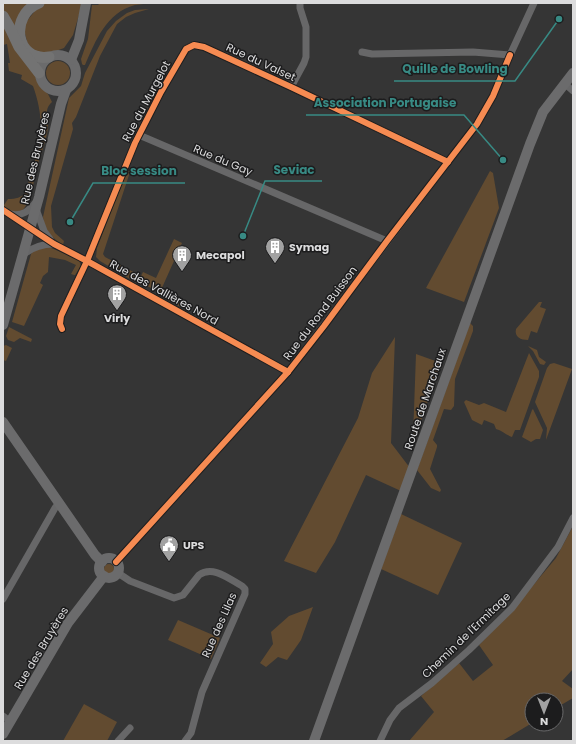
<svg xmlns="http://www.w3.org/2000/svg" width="576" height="744" viewBox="0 0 576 744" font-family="Poppins,sans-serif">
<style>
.green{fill:#624b30}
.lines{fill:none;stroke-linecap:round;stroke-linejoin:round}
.street{stroke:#676768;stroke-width:7}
.secondary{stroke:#6b6b6c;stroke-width:10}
.primary{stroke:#737373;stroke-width:11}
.cycleway-casing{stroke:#1c1c1d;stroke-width:8}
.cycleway{stroke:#f68b52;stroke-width:6}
.labels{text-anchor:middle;stroke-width:3;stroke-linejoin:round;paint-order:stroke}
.street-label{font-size:11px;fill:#dcdcdd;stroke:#1c1c1d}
.poi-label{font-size:11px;font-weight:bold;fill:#dcdcdd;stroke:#1c1c1d;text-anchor:start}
.leader{fill:none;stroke:#388a84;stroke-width:1.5}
.callout-dot{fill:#388a84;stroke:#1c1c1d;stroke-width:1.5}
.callout-label{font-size:12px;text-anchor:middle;font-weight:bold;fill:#388a84;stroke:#1c1c1d;stroke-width:3;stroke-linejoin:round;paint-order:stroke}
</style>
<rect width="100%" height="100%" fill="#353535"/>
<g class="green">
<path d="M3,3H33L17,30L3,12Z"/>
<path d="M46,3H81L82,5L73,35L64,48L45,55L29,49L23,26L38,7Z"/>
<path d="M100,3L170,4C159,4 146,3 135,5C106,13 96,40 85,65H83L82,64L81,59L88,39L92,5H98Z"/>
<path d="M149,9L135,13L126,17L117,24L100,56L76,117L72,123L73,129L51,206L52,227L55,233L64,241L63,245C52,238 44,230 43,217L69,98L81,86L85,73L107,31L116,21L127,13L135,10Z"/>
<path d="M3,22L35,71L37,81L41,87L48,94L52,102C43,110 49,117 48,128C46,143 39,157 36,172C33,183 32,198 25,207C22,212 17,212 12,213L4,207V205L8,199C16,199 21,198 26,192C30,175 41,146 41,129C41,114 38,100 33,86L21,79L22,75L9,71L8,63H10L7,44L3,45Z"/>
<circle cx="58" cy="73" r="12"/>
<path d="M131,169L103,254L105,257L141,276L143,272L156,278L174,239L182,243L161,290L167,293L166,296L184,305L182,308L159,295L157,290L135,282L100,261L96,257L97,248L126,173Z"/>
<path d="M490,171L493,173L499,208L464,302L426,288Z"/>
<path d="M49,247L79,260L81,266L75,275H74L71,274L76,265L65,260L49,257L48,272L43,276L40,283L43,285L24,326L12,322L31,254C35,248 42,248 49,247Z"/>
<path d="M539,302H542L540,307L546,309L537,333L531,331L528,340C521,340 514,337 516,329Z"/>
<path d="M470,323L473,326V331L455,379L454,406L451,410L444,409L433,440L437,445V447L430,469L441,490L440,492L431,488L417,470Z"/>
<path d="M9,327L32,339L31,342L20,338L14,342L8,340L6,336Z"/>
<path d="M395,337L391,443L410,468L401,491L366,475L335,542L316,573L284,561L358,418L372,373Z"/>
<path d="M6,345L12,348L6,361L3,360V346Z"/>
<path d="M528,346L537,350L539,357L546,362L544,365L540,364L533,351Z"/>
<path d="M529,353L539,371V377L520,430H515L512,437C506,435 503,431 496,429L494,424L484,420L482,425L472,420L464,402L466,400L479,405L484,403L506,412Z"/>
<path d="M416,354L441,363L415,438L413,437Z"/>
<path d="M554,363L572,369L546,440L547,428L535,402L547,368L550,364Z"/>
<path d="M533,409L543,430L540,439H536L531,442L522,437L532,410Z"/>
<path d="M401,514L462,543L438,595L381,569Z"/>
<path d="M573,526V669L562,681L573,689V698L556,708V700H532V723L502,741H409L434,712L421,696L459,663L473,681L493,665L479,645L509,614L556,558Z"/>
<circle cx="109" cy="569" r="5"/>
<path d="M313,607L301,640L287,660L278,657L266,667L260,663L273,644L271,632L289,616Z"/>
<path d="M178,620L220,638L211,659L168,640Z"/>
<path d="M84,704L117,722L107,741H63Z"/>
</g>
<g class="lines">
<g class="street">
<path d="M362,52L372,54L473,52L510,55"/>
<path d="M564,83L573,91"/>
<path d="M291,87L304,63L306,57V27L300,8V3"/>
<path d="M139,135L387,241"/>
<path d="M36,209L44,231L50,239"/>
<path d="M3,210L54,244L87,261L288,372"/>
<path d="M10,214C22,217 29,211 36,202"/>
<path d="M23,255C32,247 41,244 54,244"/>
<path d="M62,329L60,324L61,316L87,261L135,143L161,92L186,49L194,45L204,47L291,87L448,162"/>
<path d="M116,562L288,372L477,124L493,96L510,55L534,3"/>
<path d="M118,573L130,581L174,598L183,595L199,575C213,565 229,579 242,586L245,589V594L202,692L191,733L185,741"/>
<path d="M3,599L55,508L59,503"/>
<path d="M3,716L11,722"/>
<path d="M118,741L130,728"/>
<path d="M380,741L390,720L399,708L432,683L469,650L512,608L558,547L573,518"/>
</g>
<g class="secondary">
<circle cx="58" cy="73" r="18"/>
<path d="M71,60L79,40L86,3"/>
<path d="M3,325L39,197L61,104L66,90"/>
<path d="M3,422L95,555L102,562"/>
<circle cx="109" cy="568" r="10"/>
<path d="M3,734L68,623L104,576"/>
<path d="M314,741L530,144L543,112L573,73"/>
</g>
<g class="primary">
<path d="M39,3C9,15 15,62 49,57"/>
<path d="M3,16L10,28L19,47L39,73"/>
</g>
<g class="cycleway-casing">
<g id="cycleway">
<path d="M3,210L54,244L87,261L288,372"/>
<path d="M62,329L60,324L61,316L87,261L135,143L161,92L186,49L194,45L204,47L291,87L448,162"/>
<path d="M116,562L288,372L324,326L387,241L477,124L493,96L510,55"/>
</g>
</g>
<use href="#cycleway" class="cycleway"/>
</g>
<defs>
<g id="building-pin" transform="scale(1)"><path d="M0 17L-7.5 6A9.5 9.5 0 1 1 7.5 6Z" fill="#a2a2a2" stroke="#1c1c1d"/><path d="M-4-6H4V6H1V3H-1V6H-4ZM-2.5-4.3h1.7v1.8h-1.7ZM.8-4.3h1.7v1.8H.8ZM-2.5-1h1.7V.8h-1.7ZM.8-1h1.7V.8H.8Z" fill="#fff"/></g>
<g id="civic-pin" transform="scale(1)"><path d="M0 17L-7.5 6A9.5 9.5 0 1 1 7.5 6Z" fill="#a2a2a2" stroke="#1c1c1d"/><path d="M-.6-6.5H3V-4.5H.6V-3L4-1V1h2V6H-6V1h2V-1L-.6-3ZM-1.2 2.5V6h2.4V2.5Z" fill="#fff"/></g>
</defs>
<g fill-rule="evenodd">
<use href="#building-pin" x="275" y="247"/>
<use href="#building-pin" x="182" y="255"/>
<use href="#building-pin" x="117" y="294"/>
<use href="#civic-pin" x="169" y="545"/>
</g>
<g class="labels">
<g class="street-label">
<text transform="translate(261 62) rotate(25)" y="4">Rue du Valset</text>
<text transform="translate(146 101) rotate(-62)" y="4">Rue du Murgelot</text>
<text transform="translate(35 158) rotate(-77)" y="4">Rue des Bruyères</text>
<text transform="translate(223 160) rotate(23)" y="4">Rue du Gay</text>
<text transform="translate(164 292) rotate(29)" y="4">Rue des Vallières Nord</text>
<text transform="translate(320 313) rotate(-53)" y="4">Rue du Rond Buisson</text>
<text transform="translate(425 399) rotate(-71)" y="4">Route de Marchaux</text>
<text transform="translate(219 625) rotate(-66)" y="4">Rue des Lilas</text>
<text transform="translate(466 635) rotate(-44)" y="4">Chemin de l'Ermitage</text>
<text transform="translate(41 648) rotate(-59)" y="4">Rue des Bruyères</text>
</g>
<g class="poi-label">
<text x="289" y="251">Symag</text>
<text x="196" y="259">Mecapol</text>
<text x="117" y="322" text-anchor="middle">Virly</text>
<text x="183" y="549">UPS</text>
</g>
</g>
<path class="leader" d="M559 19L515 81H394M503 160L464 115H306M243 236L265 181H322M70 222L93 183H185"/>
<g class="callout-dot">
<circle cx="559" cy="19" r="4"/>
<circle cx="503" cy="160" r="4"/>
<circle cx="243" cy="236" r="4"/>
<circle cx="70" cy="222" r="4"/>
</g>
<g class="callout-label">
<text x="455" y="73">Quille de Bowling</text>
<text x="385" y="107">Association Portugaise</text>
<text x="294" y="174">Seviac</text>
<text x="139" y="175">Bloc session</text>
</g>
<rect width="576" height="744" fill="none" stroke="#dcdcdd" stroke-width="8"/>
<g transform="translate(544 712) rotate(180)"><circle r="19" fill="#1c1c1d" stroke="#69696a"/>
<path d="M0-3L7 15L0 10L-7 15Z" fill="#a2a2a2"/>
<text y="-6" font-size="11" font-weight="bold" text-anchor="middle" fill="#dcdcdd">N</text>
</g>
</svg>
